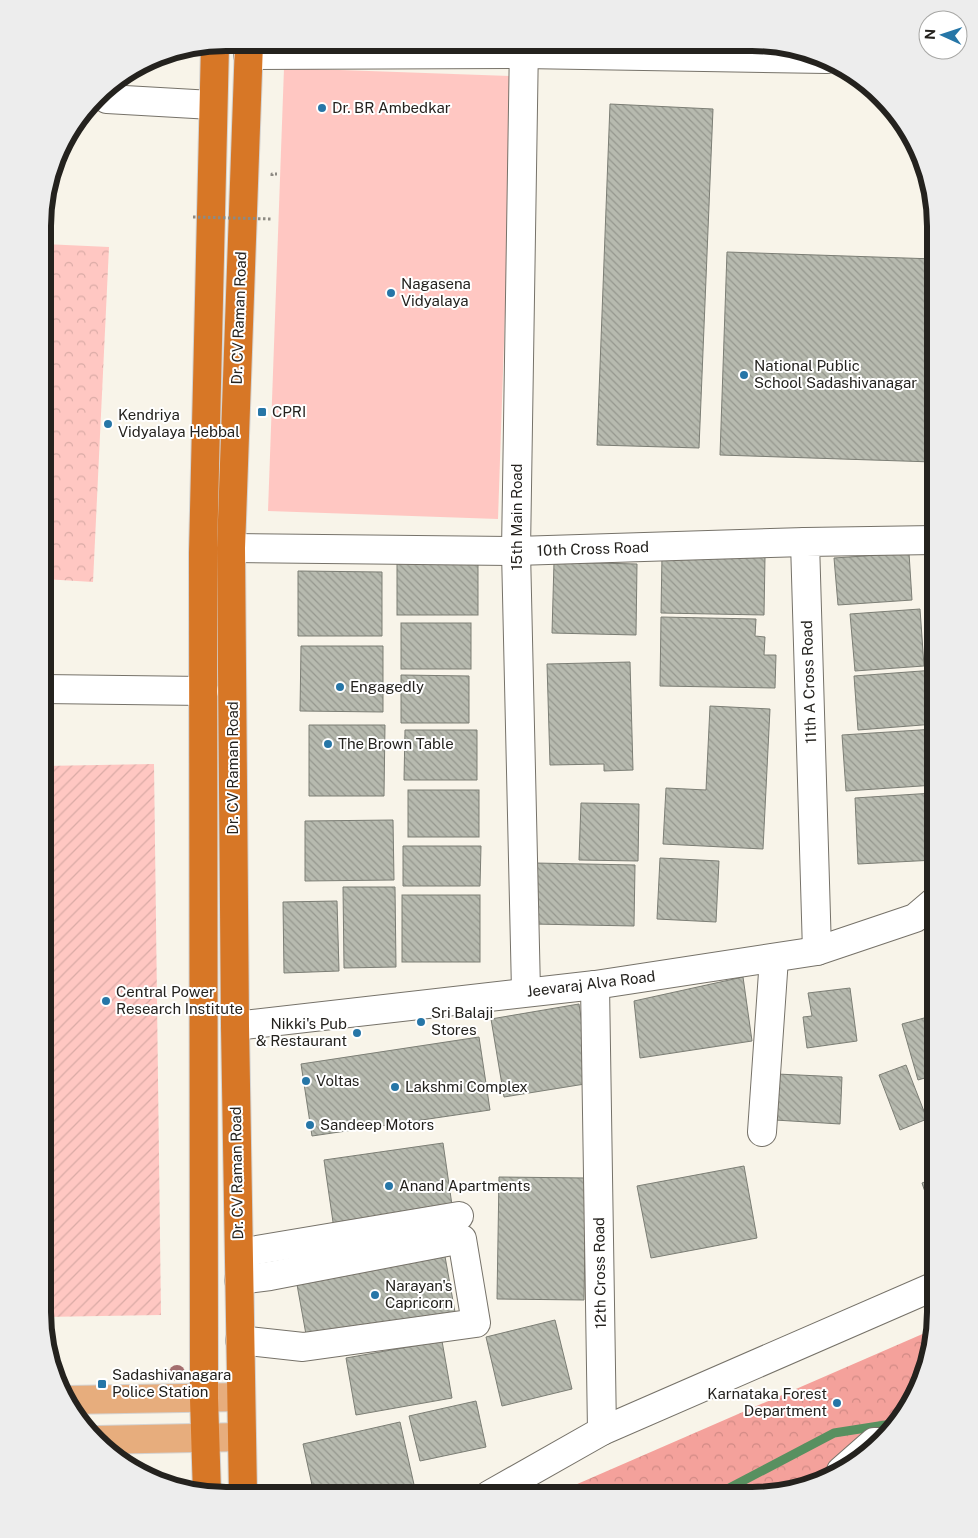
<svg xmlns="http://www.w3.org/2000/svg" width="978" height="1538" viewBox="0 0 978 1538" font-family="'Public Sans',sans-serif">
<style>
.forest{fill:url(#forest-crowns)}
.park{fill:url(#park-crowns)}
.garden{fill:url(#garden-furrows)}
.pitch{fill:#ffc7c2}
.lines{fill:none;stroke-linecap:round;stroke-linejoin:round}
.stream{stroke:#589060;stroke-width:9}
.building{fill:url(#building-back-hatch);stroke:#7c7e75}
.minor-casing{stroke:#767269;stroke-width:30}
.major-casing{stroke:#d3d3d2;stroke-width:30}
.highway-casing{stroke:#d3d3d2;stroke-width:30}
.path{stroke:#8d8a83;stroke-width:3;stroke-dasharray:2.5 2.5;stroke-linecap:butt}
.minor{stroke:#fff;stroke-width:28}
.major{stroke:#e7ad7d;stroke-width:28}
.highway{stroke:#d77726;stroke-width:28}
.path-bridge{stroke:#8d8a83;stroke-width:3;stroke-dasharray:2.5 2.5;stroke-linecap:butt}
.tree{fill:#a36e6e}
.poi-dot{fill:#2676a7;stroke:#fff;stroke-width:2}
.labels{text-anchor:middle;stroke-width:4;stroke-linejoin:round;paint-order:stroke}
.poi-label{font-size:15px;fill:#24221e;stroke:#fff;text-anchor:start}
.street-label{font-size:15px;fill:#24221e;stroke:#fff}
.rim{fill:none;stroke:#24221e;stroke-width:6}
</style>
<defs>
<pattern id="forest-crowns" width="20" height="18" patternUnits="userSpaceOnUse" patternTransform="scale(1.25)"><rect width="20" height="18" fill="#f4a19b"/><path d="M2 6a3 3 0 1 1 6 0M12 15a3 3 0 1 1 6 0" fill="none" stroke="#d18a85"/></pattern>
<pattern id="park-crowns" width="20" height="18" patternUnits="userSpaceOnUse" patternTransform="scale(1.25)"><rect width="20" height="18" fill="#ffc7c2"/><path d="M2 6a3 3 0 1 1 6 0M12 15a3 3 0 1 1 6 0" fill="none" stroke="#daaba6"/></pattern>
<pattern id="garden-furrows" width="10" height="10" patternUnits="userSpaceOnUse" patternTransform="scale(1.25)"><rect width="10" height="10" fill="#ffc7c2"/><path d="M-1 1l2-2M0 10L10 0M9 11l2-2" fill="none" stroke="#daaba6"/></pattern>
<pattern id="building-back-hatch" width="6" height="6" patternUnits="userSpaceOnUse" patternTransform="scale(1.25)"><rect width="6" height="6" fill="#b7baaf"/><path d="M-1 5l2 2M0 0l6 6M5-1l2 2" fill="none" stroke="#95978e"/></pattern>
</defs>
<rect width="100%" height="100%" fill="#f8f4e9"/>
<path class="forest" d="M934,1329L922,1382L898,1423L864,1457L822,1482L752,1495H552Z"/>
<path class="park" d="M44,244L109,247L93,582L44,579Z"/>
<path class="garden" d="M154,764L161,1315L43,1317V766Z"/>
<path class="pitch" d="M284,68L513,76L498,519L268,511Z"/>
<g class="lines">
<path class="stream" d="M716,1495L834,1433L898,1423"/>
</g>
<g class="building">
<path d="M610,104L713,109L699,448L597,445Z"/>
<path d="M727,252L935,259L933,462L720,455Z"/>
<path d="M909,553L912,600L838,605L834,558Z"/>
<path d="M662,555L765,557L764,615L661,613Z"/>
<rect x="397" y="560" width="81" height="55"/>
<path d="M554,562L637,564L636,635L552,633Z"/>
<path d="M298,571L382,572V636H298Z"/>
<path d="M920,609L924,666L855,671L850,614Z"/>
<path d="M661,617L756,619L755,636L765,637L764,655H776L775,688L660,686Z"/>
<rect x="401" y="623" width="70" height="46"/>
<path d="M301,646H383V712L300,711Z"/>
<path d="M630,662L633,770L604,771V764L550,765L547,664Z"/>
<path d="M935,670V724L858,730L854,676Z"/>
<path d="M401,675L469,676V723H401Z"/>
<path d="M710,706L770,709L763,849L663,844L666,788L706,790Z"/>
<path d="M309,725H385L384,796H309Z"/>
<path d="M935,729V785L846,791L842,735Z"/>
<path d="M405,730H477V780H404Z"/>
<rect x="408" y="790" width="71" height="47"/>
<path d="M933,793L935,860L858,864L855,798Z"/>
<path d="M581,803L639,804L638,861L579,860Z"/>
<path d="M393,820L394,880L305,881V821Z"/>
<path d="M403,846H481L480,886H403Z"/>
<path d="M660,858L719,861L716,922L657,919Z"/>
<path d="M535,863L635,865L634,926L533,924Z"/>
<path d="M343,887H395L396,967L344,968Z"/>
<rect x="402" y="895" width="78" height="67"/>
<path d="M337,901L339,971L284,973L283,902Z"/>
<path d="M743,977L752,1041L640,1058L634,1001Z"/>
<path d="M850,988L857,1041L807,1048L803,1017L812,1016L808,993Z"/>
<path d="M579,1004L591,1083L504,1097L491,1019Z"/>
<path d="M935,1015V1075L918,1080L902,1024Z"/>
<path d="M479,1037L490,1110L312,1136L301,1064Z"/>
<path d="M906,1065L927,1119L900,1130L879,1075Z"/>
<path d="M777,1074L842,1077L840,1124L775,1120Z"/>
<path d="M443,1143L453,1212L334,1229L324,1160Z"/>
<path d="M744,1166L757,1238L651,1258L637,1186Z"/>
<path d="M499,1177L586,1178L584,1300L497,1299Z"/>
<path d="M935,1178V1222L922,1183Z"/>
<path d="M444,1251L455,1312L307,1340L296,1279Z"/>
<path d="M555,1320L572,1389L502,1406L486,1337Z"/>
<path d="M442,1341L452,1398L356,1415L346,1358Z"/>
<path d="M476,1401L486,1447L420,1461L409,1416Z"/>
<path d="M400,1422L415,1489L393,1494H314L303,1444Z"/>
</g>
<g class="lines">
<g class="minor-casing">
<g id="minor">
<path d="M524,43L516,551L526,991"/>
<path d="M248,55L523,54L827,59"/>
<path d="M108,87L107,99L212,105"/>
<path d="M231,548L516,551L805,542"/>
<path d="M43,689L204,691"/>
<path d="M817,951L805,542L935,540"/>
<path d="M235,1026L595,985L817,951L915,918L935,901"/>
<path d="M762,1132L774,958"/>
<path d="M239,1253L459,1216"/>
<path d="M239,1280L270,1276L462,1239L476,1323L303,1347L240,1340"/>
<path d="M602,1431L935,1286"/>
<path d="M841,1471L874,1442H879"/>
<path d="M489,1495L602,1431L595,985"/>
</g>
</g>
<g class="major-casing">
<g id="major">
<path d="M67,1400L241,1397"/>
<path d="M97,1440L242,1437"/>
</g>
</g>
<g class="highway-casing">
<g id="highway">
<path d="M207,1494L204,1398L203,553L215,45"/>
<path d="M243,1494L235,1026L231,548L249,43"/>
</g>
</g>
<path class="path" d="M272,176V174H277"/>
<use href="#minor" class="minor"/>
<use href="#major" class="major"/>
<use href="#highway" class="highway"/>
<path class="path-bridge" d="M193,217L271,219"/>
</g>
<circle class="tree" cx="177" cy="1373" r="8"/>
<g class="poi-dot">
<circle cx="322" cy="108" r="5"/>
<circle cx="391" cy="293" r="5"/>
<circle cx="744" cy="375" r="5"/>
<rect x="257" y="407" width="10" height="10" rx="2.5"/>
<circle cx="108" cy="424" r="5"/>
<circle cx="340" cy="687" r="5"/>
<circle cx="328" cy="744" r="5"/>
<circle cx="106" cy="1001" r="5"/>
<circle cx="421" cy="1022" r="5"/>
<circle cx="357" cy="1033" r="5"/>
<circle cx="306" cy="1081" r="5"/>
<circle cx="395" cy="1087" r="5"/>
<circle cx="310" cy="1125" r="5"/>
<circle cx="389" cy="1186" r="5"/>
<circle cx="375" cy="1295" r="5"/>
<rect x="97" y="1379" width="10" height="10" rx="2.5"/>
<circle cx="837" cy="1403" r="5"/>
</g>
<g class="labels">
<g class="poi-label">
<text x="332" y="113">Dr. BR Ambedkar</text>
<text x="401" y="289">Nagasena<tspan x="401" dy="17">Vidyalaya</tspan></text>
<text x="754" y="371">National Public<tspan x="754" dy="17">School Sadashivanagar</tspan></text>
<text x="272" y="417">CPRI</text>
<text x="118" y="420">Kendriya<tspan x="118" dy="17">Vidyalaya Hebbal</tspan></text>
<text x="350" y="692">Engagedly</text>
<text x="338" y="749">The Brown Table</text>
<text x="116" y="997">Central Power<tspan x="116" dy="17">Research Institute</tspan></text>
<text x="431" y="1018">Sri Balaji<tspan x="431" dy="17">Stores</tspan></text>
<text x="347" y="1029" text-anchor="end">Nikki's Pub<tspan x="347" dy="17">&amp; Restaurant</tspan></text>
<text x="316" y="1086">Voltas</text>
<text x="405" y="1092">Lakshmi Complex</text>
<text x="320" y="1130">Sandeep Motors</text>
<text x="399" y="1191">Anand Apartments</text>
<text x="385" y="1291">Narayan's<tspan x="385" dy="17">Capricorn</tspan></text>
<text x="112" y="1380">Sadashivanagara<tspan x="112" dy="17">Police Station</tspan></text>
<text x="827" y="1399" text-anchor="end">Karnataka Forest<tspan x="827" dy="17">Department</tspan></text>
</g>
<g class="street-label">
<text transform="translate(239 318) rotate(-88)" y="5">Dr. CV Raman Road</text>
<text transform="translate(517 517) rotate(-90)" y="5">15th Main Road</text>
<text transform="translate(593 549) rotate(-2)" y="5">10th Cross Road</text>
<text transform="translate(809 682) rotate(-92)" y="5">11th A Cross Road</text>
<text transform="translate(233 768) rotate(-90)" y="5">Dr. CV Raman Road</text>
<text transform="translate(591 984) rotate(-7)" y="5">Jeevaraj Alva Road</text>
<text transform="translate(237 1173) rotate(-91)" y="5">Dr. CV Raman Road</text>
<text transform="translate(600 1273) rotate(-91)" y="5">12th Cross Road</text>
</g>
</g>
<path d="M0 0H978V1538H0ZM226 51H752A175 175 0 0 1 927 226V1312A175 175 0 0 1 752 1487H226A175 175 0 0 1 51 1312V226A175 175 0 0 1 226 51Z" fill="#ededed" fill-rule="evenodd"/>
<path class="rim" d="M226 51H752A175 175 0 0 1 927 226V1312A175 175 0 0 1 752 1487H226A175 175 0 0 1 51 1312V226A175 175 0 0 1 226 51Z"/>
<g transform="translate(943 35) rotate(273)"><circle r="24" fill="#ffffff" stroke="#a7a7a5"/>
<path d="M0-4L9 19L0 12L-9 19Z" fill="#2676a7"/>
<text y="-8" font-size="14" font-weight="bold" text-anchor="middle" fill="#24221e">N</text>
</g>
</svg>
